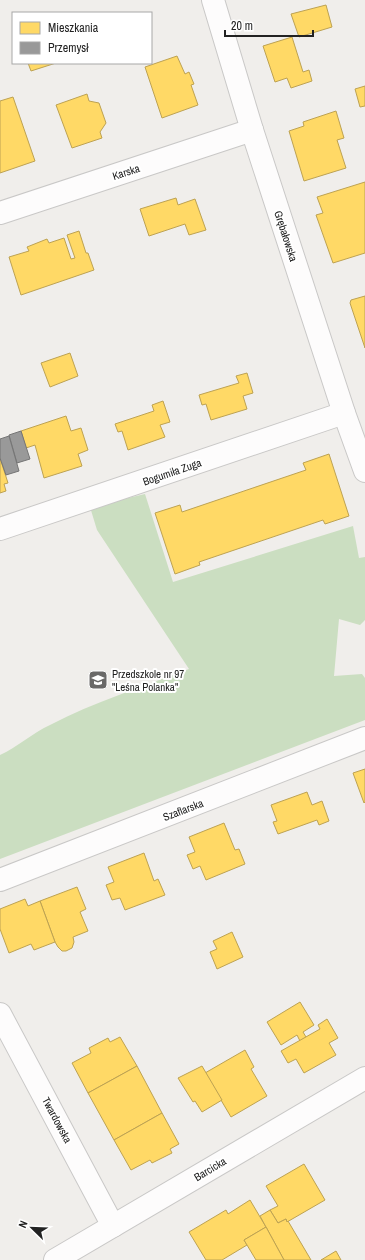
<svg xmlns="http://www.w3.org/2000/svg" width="365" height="1260" viewBox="0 0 365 1260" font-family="'Archivo Narrow',sans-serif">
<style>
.forest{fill:#cbdec1}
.homes{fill:#ffd966;stroke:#bda252}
.industry{fill:#999;stroke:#757575}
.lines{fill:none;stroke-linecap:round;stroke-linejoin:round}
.minor-casing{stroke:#c9c8c7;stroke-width:24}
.minor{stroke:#fdfcfc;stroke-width:22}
.labels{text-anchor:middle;stroke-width:4;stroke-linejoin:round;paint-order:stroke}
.street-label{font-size:11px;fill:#222;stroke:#fff}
.poi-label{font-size:11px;fill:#222;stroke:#fff;text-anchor:start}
</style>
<rect width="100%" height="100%" fill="#f0eeeb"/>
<path class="forest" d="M145,494L173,582L353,526L359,558L365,557V620L360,625L339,619L334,676L362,674L365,678V720L0,859V755C18,747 32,733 50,725C94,702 142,687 189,669L97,530L90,507Z"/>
<g class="homes">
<path d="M326,5L332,27L299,37L291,14Z"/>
<path d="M292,37L303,72L309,70L312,81L291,88L287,78L275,82L263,46Z"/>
<path d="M177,56L185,74L189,72L194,84L191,85L198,105L162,118L145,67Z"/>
<path d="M28,63H56L31,71Z"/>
<path d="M365,86V106L360,107L355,89Z"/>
<path d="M87,94L89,101L99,103L106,123L100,132L102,138L72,148L56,105Z"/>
<path d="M13,97L35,161L0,173V101Z"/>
<path d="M336,111L344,138L337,140L346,168L304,181L289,131L304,126L303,122Z"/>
<path d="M365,182V253L333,263L316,215L323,213L317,197Z"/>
<path d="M176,198L178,205L195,199L206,230L189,235L185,224L149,236L140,209Z"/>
<path d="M79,231L86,253H88L94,270L21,295L9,257L29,251L27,247L47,239L49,243L64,238L71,259L75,258L67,235Z"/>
<path d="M365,296V348L350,303L351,300Z"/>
<path d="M70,353L78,376L50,387L41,363Z"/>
<path d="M247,373L253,393L243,396L247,409L211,420L206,404L202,405L199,395L239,383L236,376Z"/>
<path d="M163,401L170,422L160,425L165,437L128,450L122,431L118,432L115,424L154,411L152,405Z"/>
<path d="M66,416L71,431L81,428L88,450L78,454L82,466L44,478L35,445L26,448L21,431Z"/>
<path d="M329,454L349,516L325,524L323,520L199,562L200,565L175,574L155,513L180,505L182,512L306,470L303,463Z"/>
<path d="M0,458L8,483L4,484L6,491L0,493Z"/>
<path d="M365,769V802L364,803L353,773Z"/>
<path d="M307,792L312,805L322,801L329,821L319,825L317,820L278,834L273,822L277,821L271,805Z"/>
<path d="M224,823L235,850L239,849L245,864L206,880L200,866L193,869L187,855L195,852L189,837Z"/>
<path d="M144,853L154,881L158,879L165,895L125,910L120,898L112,900L106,885L114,882L108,867Z"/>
<path d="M77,887L86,909L80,912L88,931L73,937L74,942L72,948L66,951H62L58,947L55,942L40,901Z"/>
<path d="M25,899L28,906L40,901L55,942L34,950L31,944L9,953L0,929V909Z"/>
<path d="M232,932L243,957L217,969L210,952L217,949L213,941Z"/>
<path d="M300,1002L314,1025L303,1032L306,1037L300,1041L297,1035L281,1045L267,1022Z"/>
<path d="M327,1019L338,1038L329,1043L336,1055L304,1073L296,1059L288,1063L281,1051L320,1029L318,1025Z"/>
<path d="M120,1037L137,1066L88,1093L72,1063L91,1053L89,1048L108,1038L110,1042Z"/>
<path d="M245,1050L254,1067L251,1069L267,1096L231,1117L205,1073Z"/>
<path d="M137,1066L162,1113L114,1140L88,1093Z"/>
<path d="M202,1066L222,1100L202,1112L195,1101L193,1102L178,1078Z"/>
<path d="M162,1113L179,1144L170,1149L172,1153L152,1163L150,1160L131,1170L114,1140Z"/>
<path d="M304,1164L325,1200L287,1222L286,1219L278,1223L270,1210L278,1206L266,1186Z"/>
<path d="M250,1200L266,1227L244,1240L247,1245L222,1260H206L189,1232L226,1210L228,1214Z"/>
<path d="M270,1210L278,1223L286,1219L287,1222L288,1221L311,1260H284L260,1216Z"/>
<path d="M266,1227L284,1260H256L244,1240Z"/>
<path d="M336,1251L341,1260H321Z"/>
</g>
<g class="industry">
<path d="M21,431L30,459L17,463L9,435Z"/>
<path d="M9,436L19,471L6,475L0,458V439Z"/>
</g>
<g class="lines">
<g class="minor-casing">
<g id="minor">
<path d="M213,0L252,130L344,413L365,471"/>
<path d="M0,213L252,130"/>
<path d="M0,529L344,413"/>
<path d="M0,880L365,738"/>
<path d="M0,1014L113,1226"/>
<path d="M55,1260L365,1078"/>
</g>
</g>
<use href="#minor" class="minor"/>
</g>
<defs>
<g id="school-square" transform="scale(1)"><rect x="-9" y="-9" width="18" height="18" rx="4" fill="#6a6968" stroke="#fff"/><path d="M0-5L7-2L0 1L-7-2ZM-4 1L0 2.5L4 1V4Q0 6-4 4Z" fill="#fff"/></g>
</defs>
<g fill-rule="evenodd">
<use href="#school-square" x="98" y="680"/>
</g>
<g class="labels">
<g class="street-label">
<text transform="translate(126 172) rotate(-18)" y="4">Karska</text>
<text transform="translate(286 236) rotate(72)" y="4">Grębałowska</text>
<text transform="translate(172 472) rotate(-19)" y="4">Bogumiła Zuga</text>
<text transform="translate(183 810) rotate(-21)" y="4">Szaflarska</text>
<text transform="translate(57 1120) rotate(62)" y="4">Twardowska</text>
<text transform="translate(210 1169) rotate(-31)" y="4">Barcicka</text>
</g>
<g class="poi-label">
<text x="112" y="678">Przedszkole nr 97<tspan x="112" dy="13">"Leśna Polanka"</tspan></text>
</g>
</g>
<rect x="12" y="12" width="140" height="52" fill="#ffffff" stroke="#a7a7a7"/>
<rect x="20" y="22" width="20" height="12" fill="#ffd966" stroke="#a7a7a7"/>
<text x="48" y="32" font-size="12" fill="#222222">Mieszkania</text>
<rect x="20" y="42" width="20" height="12" fill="#999999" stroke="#a7a7a7"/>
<text x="48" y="52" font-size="12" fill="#222222">Przemysł</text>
<g transform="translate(32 1228) rotate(293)" stroke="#ffffff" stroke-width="3" paint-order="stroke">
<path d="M0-3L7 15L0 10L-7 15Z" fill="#222222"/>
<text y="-6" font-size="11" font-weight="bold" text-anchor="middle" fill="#222222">N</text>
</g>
<path d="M225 30v6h88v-6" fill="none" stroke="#222222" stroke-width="2"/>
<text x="231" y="30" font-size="12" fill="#222222" stroke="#ffffff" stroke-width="3" paint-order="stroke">20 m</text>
</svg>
